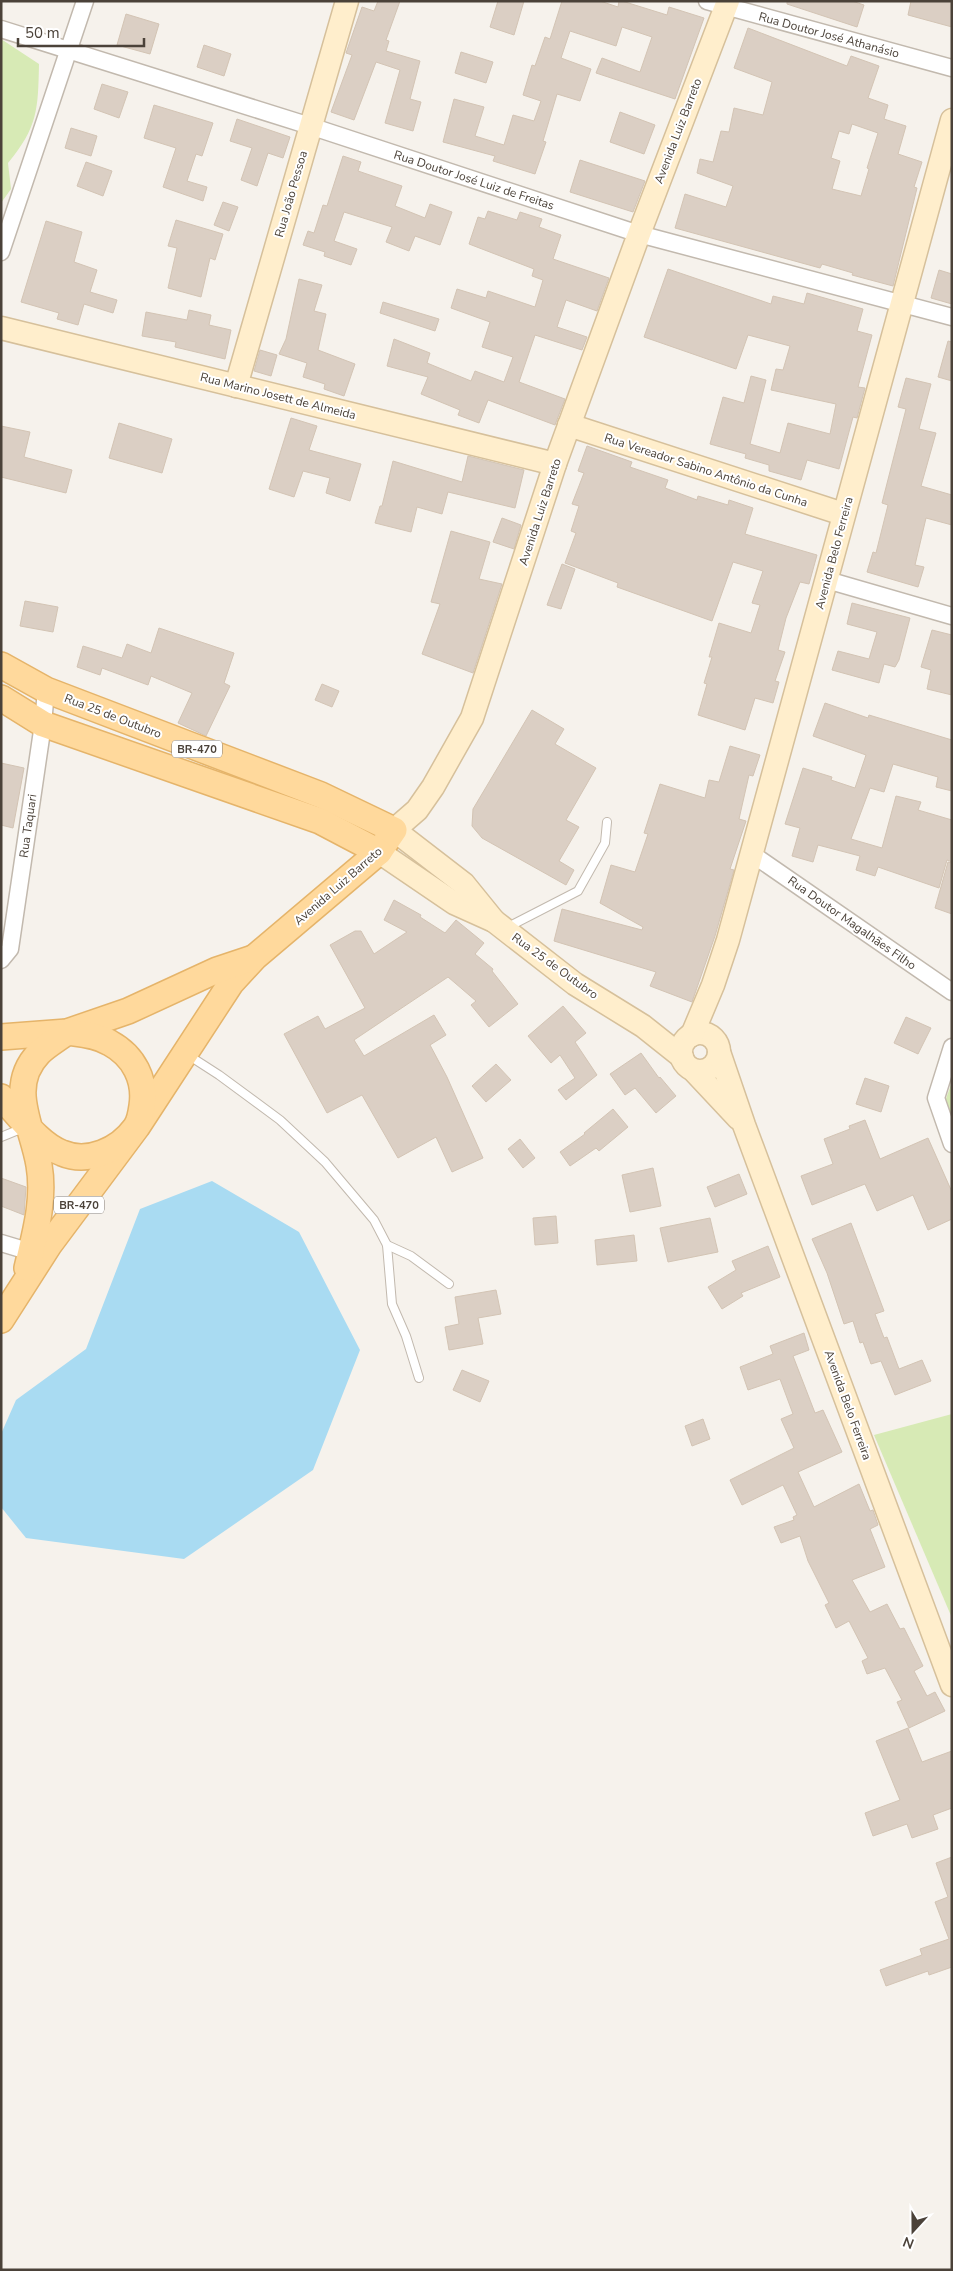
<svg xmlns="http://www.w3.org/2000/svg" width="953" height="2271" viewBox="0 0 953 2271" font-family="'Nunito Sans',sans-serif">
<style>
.green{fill:#d7eab5}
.water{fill:#a9dbf2}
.building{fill:#dbcfc4;stroke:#d3c4b4;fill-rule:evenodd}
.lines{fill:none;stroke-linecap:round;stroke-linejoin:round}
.lane-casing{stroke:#c2b9ae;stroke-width:10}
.street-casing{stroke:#c2b9ae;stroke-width:19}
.secondary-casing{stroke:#d6c09b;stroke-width:25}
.primary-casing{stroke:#e5b46a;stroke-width:28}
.lane{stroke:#fff;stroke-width:8}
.street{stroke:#fff;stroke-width:16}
.secondary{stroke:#fec;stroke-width:22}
.primary{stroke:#ffd99c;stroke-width:25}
.labels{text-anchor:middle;stroke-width:4;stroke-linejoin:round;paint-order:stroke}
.shield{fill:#fff;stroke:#817b74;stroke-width:1}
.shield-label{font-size:11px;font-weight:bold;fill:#4b4239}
.street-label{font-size:12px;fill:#4b4239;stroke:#fff}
</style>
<rect width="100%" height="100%" fill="#f6f2ec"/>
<g class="green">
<path d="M1,39L39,64C38,109 38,127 8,163L11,189L1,203Z"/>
<path d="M952,1082V1121L944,1104Z"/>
<path d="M952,1414V1618L874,1435Z"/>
</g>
<path class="water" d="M212,1181L299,1232L360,1350L313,1470L184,1559L26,1538L1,1507V1434L16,1400L86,1349L140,1209Z"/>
<g class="building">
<path d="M378,1H400L386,40L389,41L386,51L420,61L410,99L421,102L413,131L385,123L400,70L376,62L354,120L331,112L352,55L346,53L362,7L374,11Z"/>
<path d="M498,1H524L514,35L490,27Z"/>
<path d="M562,1H600L618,7L619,1H622L667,15L669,7L704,18L675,99L596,73L602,58L640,72L652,37L622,27L616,46L570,31L561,58L591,69L580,101L557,94L543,141L546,142L535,174L493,161L495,156L443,142L454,99L484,107L475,136L504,145L513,115L534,121L541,101L523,95L532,65L535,66L545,37L550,39Z"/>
<path d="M787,1H852L864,5L857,27L787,4Z"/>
<path d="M911,1H952V27L908,15Z"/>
<path d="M126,14L159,24L150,54L117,45Z"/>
<path d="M748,28L847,66L851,56L879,66L868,98L888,105L884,119L906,126L898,154L922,162L914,187L917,188L893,286L852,275L853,273L822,264L820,268L675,228L685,194L726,207L733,186L697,173L700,159L713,162L721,131L729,132L734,108L763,115L772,82L734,68ZM852,124L878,133L867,168L869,169L861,196L832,189L840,161L831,158L839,131L849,134Z"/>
<path d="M204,45L231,54L224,76L197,67Z"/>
<path d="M461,52L493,62L486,83L455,73Z"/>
<path d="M102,84L128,92L119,118L94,109Z"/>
<path d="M154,105L213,123L202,156L196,154L187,181L207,187L203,201L163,187L176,148L144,138Z"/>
<path d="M620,112L655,125L644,154L610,142Z"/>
<path d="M237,119L290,137L283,158L268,153L257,186L241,180L252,148L230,141Z"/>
<path d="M71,128L97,136L91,156L65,148Z"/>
<path d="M343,156L361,162L358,171L402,186L395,206L425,218L430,204L452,212L440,245L415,236L409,251L386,242L392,227L344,212L334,241L357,249L351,265L324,256L325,252L303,245L308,231L314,233L323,205L327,206Z"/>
<path d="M580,160L645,181L633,212L570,192Z"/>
<path d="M86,162L112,171L103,196L77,186Z"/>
<path d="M223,202L238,207L229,231L214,225Z"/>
<path d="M488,211L517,220L520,212L542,219L539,227L561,235L553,259L609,278L597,311L566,300L557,327L587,337L582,350L535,335L519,382L565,399L555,425L488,400L479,423L458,415L460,410L421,394L428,377L387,366L394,339L430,353L427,363L471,381L475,371L504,382L513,357L482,347L490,322L451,308L457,289L486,298L488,291L535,307L543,280L532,276L534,269L469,244L478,217L485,219Z"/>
<path d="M176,220L223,234L215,260L210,258L201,297L168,288L177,248L168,246Z"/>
<path d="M46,221L82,232L74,262L97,270L90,292L117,300L113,313L84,304L78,325L57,319L59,313L21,302Z"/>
<path d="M668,269L771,304L773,296L804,304L807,293L863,309L857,331L872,335L858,387L865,388L857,418L853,417L839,469L807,460L801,480L769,471V465L745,458L746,454L710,444L723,397L744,403L751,376L766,380L750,444L780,453L788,423L830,434L836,404L771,390L776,369L783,370L790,346L748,335L736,369L644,337Z"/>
<path d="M939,270L952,274V304L931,298Z"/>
<path d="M299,279L322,285L314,311L326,314L318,350L355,364L344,396L324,389L325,384L303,377L307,363L279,354L286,339Z"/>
<path d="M383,302L439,319L435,331L380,313Z"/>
<path d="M189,310L211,315L209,325L231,330L225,359L175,347L176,342L142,336L146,312L187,320Z"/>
<path d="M948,341L952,342V381L938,377Z"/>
<path d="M260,350L277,355L271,376L254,371Z"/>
<path d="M906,378L931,384L919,429L936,433L921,486L952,495V525L926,518L915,565L924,567L918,587L867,572L873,552L876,553L888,505L882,503L906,409L898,407Z"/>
<path d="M291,418L317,426L309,450L361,464L350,501L326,493L330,478L303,471L294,497L269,489Z"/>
<path d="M119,423L172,439L162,473L109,458Z"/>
<path d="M1,426L30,432L24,457L72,470L66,493L1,477Z"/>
<path d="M587,446L632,462L630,467L668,480L665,488L697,500L698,496L728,505L729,500L753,508L745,534L817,555L809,584L800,582L786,618L778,650L785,652L775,681L779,682L773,703L755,698L745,730L698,715L707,684L704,683L712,657H709L719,623L751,633L760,605L752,603L763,571L733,562L712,621L617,587L618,583L565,563L576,533L571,531L579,506L572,504L584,473L578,471Z"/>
<path d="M468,456L524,470L515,508L448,492L442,514L417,507L411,532L375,523L380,506H382L393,461L462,482Z"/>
<path d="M502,518L521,525L514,549L493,542Z"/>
<path d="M451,531L490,542L479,579L502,584L473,673L422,654L440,604L431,602Z"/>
<path d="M562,564L575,569L561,609L547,605Z"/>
<path d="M25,601L58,607L53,632L20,626Z"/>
<path d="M852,603L910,618L899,660L895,667L884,664L879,683L832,670L838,651L869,659L877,632L847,624Z"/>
<path d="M159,628L234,653L224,683L230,686L206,736L178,723L192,693L151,676L148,685L102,668L100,675L77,667L83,646L122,658L127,644L151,653Z"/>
<path d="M932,630L952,635V695L927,689L931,670L921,667Z"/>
<path d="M322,684L339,691L332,707L315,700Z"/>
<path d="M825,703L868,718L869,715L952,740V791L936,787L938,777L893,764L884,792L870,788L851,839L882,848L896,796L921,802L918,810L952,820V862L947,860L939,888L878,867L875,876L856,870L860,856L818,845L813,862L792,856L800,828L785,824L803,768L832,777L831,780L855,788L866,755L813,736Z"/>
<path d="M532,710L564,729L555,744L596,768L566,820L579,827L559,861L574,870L566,885L482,838L472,826L473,809Z"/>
<path d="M730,746L760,755L753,776L749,775L739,819L746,821L730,869L734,870L715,936L692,1002L650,986L656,972L554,941L562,909L642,930L643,927L600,903L611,865L635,872L648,834L644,833L660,784L705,798L709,780L719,782Z"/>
<path d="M1,763L24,768L13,828L1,825Z"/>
<path d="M948,862L952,863V914L935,908Z"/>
<path d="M394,900L421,915L420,917L445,933L456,920L484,943L475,954L493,969L492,971L518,1004L489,1027L471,1005L476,1001L448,977L354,1040L364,1056L434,1015L446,1035L430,1045L447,1077L483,1158L452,1172L436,1137L398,1158L362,1095L327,1113L284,1034L318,1016L325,1029L365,1008L330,945L355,931H361L374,954L407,932L384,920Z"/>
<path d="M563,1006L586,1033L575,1042L597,1075L566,1100L558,1090L575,1078L560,1055L551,1063L528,1036Z"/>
<path d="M906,1017L931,1028L918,1054L894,1043Z"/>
<path d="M641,1053L659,1078L660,1077L676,1096L656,1113L635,1088L625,1095L610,1074Z"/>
<path d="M496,1064L511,1080L486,1102L472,1086Z"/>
<path d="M865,1078L889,1086L881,1112L856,1104Z"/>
<path d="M613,1109L628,1127L599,1151L596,1148L570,1166L560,1152L585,1134L584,1133Z"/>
<path d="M865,1120L880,1159L928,1138L952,1192V1219L928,1230L913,1195L877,1211L865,1184L812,1205L801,1176L833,1164L824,1139L850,1129L849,1126Z"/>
<path d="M520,1139L535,1158L523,1168L508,1149Z"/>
<path d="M653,1168L661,1206L630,1212L622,1175Z"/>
<path d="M739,1174L747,1194L715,1207L707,1187Z"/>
<path d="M1,1178L26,1187L24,1215L1,1206Z"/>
<path d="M556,1216L558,1243L535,1245L533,1218Z"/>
<path d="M710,1218L718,1252L668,1262L660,1228Z"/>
<path d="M851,1223L884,1311L875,1314L884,1338L887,1337L899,1369L922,1360L931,1381L895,1395L881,1361L871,1364L863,1342L860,1343L853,1321L844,1324L827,1273L812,1239Z"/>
<path d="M634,1235L637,1261L597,1265L595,1240Z"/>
<path d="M768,1246L780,1277L741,1293L743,1296L722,1309L708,1287L736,1270L732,1261Z"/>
<path d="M496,1290L501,1314L478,1318L483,1344L449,1350L445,1327L459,1324L455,1297Z"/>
<path d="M804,1333L809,1350L793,1356L815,1413L823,1410L842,1452L798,1472L814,1507L859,1484L870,1511L873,1510L878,1525L870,1529L885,1567L852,1580L870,1612L887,1604L900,1629L904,1628L923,1666L914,1671L927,1696L935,1692L945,1711L909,1728L897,1702L902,1700L885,1668L867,1674L862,1661L868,1658L849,1621L836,1628L825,1605L829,1603L808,1561L800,1536L781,1543L774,1527L794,1520L793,1517L797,1515L783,1485L742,1505L730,1480L794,1448L781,1419L793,1414L780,1379L748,1390L740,1367L773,1354L770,1346Z"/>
<path d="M462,1370L489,1381L480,1402L453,1390Z"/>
<path d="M703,1419L710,1439L692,1446L685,1426Z"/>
<path d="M908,1728L922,1762L952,1751V1808L933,1815L938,1829L912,1838L907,1824L873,1836L865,1813L900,1800L876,1741Z"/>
<path d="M952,1857V1967L929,1975L928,1971L886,1986L880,1970L922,1955L920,1949L949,1939L935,1902L948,1897L936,1863Z"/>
</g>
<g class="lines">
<g class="lane-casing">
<g id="lane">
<path d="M506,928L578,891L605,843L607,822"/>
<path d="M188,1055L219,1075L280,1120L325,1162L374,1220L387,1245L392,1304L406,1336L419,1378"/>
<path d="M1,1137L23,1128"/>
<path d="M387,1245L411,1256L449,1284"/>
</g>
</g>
<g class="street-casing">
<g id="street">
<path d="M707,1L952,68"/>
<path d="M1,29L310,126L639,234L952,317"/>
<path d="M1,252L85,1"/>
<path d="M827,580L952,616"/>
<path d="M752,854L952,992"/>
<path d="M1,960L10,949L43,724L46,690"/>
<path d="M952,1047L936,1098L952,1144"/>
<path d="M1,1243L31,1252"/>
</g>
</g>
<g class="secondary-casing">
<g id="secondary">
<path d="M1,328L555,464"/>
<path d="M236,386L347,1"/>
<path d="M569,425L843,514"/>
<path d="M379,852L454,903L494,921L575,984L643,1026L682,1057"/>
<path d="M494,921L464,884L394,830L417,810L433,787L472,718L555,464L639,234L728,1"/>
<circle cx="700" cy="1052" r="19"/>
<path d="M692,1035L713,985L728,940L952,120"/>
<path d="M719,1052L744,1125L952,1685"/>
<path d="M693,1070L738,1118"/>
</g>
</g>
<g class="primary-casing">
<g id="primary">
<path d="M1,665L46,690L321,795L394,830L379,852L255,957L231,983L137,1127L49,1245L1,1320"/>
<path d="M1,698L43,724L320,821L379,852"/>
<path d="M1,1037L67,1032L128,1011L217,970L253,958"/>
<path d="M1,1097C19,1115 38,1144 62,1153C88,1164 119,1150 135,1128C139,1123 141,1113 142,1106C146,1080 134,1056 110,1043C97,1035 81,1034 67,1032C58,1039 47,1045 39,1053C6,1087 33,1127 39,1165C45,1200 35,1234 27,1268"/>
</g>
</g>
<use href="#lane" class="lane"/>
<use href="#street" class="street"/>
<use href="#secondary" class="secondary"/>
<use href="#primary" class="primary"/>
</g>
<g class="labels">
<g class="shield">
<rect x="172" y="740.5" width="50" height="17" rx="4"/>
<rect x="54" y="1196.5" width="50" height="17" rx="4"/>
</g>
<g class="shield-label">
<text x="197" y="753">BR-470</text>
<text x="79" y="1209">BR-470</text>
</g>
<g class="street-label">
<text transform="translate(829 35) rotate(15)" y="4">Rua Doutor José Athanásio</text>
<text transform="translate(678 131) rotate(-69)" y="4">Avenida Luiz Barreto</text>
<text transform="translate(474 180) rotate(18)" y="4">Rua Doutor José Luiz de Freitas</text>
<text transform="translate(291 194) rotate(-74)" y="4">Rua João Pessoa</text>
<text transform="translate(278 396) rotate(14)" y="4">Rua Marino Josett de Almeida</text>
<text transform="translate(706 470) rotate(18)" y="4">Rua Vereador Sabino Antônio da Cunha</text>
<text transform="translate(540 512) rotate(-72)" y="4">Avenida Luiz Barreto</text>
<text transform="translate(834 553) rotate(-75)" y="4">Avenida Belo Ferreira</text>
<text transform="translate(113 716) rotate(21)" y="4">Rua 25 de Outubro</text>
<text transform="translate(28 826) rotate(-82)" y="4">Rua Taquari</text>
<text transform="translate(338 886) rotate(-41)" y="4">Avenida Luiz Barreto</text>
<text transform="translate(852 923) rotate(35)" y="4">Rua Doutor Magalhães Filho</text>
<text transform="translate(555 966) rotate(36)" y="4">Rua 25 de Outubro</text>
<text transform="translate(848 1405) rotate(70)" y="4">Avenida Belo Ferreira</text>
</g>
</g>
<rect width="953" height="2271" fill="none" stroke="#4b4239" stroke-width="5"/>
<g transform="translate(913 2231) rotate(201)" stroke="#ffffff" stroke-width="4" paint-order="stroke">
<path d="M0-4L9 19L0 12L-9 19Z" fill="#4b4239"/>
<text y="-8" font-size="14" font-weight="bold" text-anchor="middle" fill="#4b4239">N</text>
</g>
<path d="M18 38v8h126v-8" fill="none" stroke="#4b4239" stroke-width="2.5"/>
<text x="25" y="38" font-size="15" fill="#4b4239" stroke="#ffffff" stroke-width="4" paint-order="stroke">50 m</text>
</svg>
